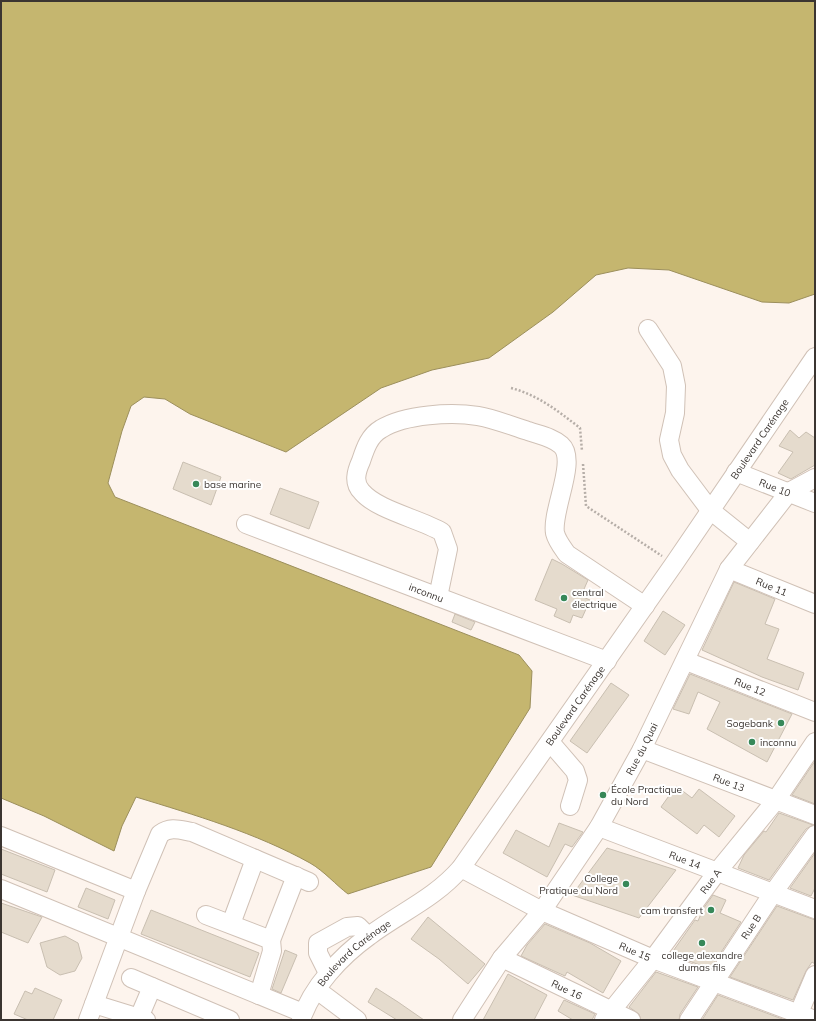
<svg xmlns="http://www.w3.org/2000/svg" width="816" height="1021" viewBox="0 0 816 1021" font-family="Mulish,sans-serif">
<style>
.water{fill:#c5b66f;stroke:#9c8f5c}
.building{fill:#e5dbcd;stroke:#c9bfb1}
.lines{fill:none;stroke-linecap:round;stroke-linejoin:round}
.minor-casing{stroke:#d0c1b6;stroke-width:20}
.path{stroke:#b6aea8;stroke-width:2.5;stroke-dasharray:2 2;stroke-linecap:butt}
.minor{stroke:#fff;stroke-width:18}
.poi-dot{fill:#368859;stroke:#fff;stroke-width:1.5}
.labels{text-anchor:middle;stroke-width:4;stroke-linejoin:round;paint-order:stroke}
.street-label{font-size:10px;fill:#3b3531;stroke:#fff}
.poi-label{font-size:10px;fill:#3b3531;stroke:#fff;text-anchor:start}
</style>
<rect width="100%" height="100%" fill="#fdf4ed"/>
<path class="water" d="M1,1H815V294L789,303L762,302L669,270L628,268L596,275L553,312L489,358L432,370L381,388L286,452L190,414L165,399L144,397L131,406L122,431L108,483L115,497L519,655L532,671L530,708L431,867L348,894C336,885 324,871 310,863C256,833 195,815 136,797L122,826L114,851L44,816L1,798Z"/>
<g class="building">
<path d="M790,430L799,438L806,432L815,438V465L791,479L778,473L793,452L779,446Z"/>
<path d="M183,462L221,477L211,505L173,489Z"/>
<path d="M280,488L319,502L309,529L270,514Z"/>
<path d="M552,559L562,564L588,580L581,596L590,600L582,618L573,615L570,623L554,616L557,609L535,600Z"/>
<path d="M734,582L775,599L765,624L779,629L767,659L804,673L798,690L762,677L702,650Z"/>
<path d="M663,611L685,625L665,655L644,641Z"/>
<path d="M455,614L475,622L471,630L452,622Z"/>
<path d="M690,674L792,714L767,762L707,729L720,702L698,692L689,714L673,709Z"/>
<path d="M611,683L629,695L587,753L570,741Z"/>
<path d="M815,761V804L792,795Z"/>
<path d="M676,786L692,798L699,789L735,816L719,837L704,825L697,834L661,807Z"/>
<path d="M779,813L813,825L806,829L769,880L738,868L744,855L764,831L766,832Z"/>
<path d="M559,823L583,832L572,847L565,844L547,877L503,853L516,830L549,847Z"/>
<path d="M607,848L676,870L639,918L572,895Z"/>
<path d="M1,849L55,870L47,892L1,874Z"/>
<path d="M815,853V888L811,896L790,888Z"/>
<path d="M86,888L115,900L108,919L78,907Z"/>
<path d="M713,895L726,900L720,913L741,922L710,969L671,954L695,920L698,921L703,909Z"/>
<path d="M1,903L42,917L28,943L1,932Z"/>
<path d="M777,906L815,920V964L812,962L806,971L793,1000L730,977Z"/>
<path d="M151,910L259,953L250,977L141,934Z"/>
<path d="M428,917L485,964L468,984L439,959L411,939Z"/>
<path d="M545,924L590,943L621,961L603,993L567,972L565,976L521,956L527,945Z"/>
<path d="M65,936L78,943L82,958L75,971L60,975L47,967L40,943Z"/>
<path d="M285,950L297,955L281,993L272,989Z"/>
<path d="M656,972L698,987L680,1014L679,1020H641L639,1014L629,1007Z"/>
<path d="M508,974L547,995L534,1020H483Z"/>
<path d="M35,988L62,1000L53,1020H28L14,1014L25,991L32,994Z"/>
<path d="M376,988L398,1002L424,1020H397L368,1002Z"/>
<path d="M718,995L785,1020H702Z"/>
<path d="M564,1000L595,1014L592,1020H573L558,1011Z"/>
</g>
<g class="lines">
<g class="minor-casing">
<g id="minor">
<path d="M648,329L672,366L676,386L675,413L669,440L672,455L680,470L710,510L750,542"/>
<path id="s1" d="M736,472L815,503"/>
<path id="s2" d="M246,524L607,661"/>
<path id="s3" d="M729,569L815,604"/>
<path d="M438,597L448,549L442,532C420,519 377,510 362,492C353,483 356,472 361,461C365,449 369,436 381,429C405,414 452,412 478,416C495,419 512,426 528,431C539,435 552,437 561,445C578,460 551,511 555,533C557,541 562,547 567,554L645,606"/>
<path id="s4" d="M686,661L815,712"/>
<path d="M550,742L575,771L578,780L570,806"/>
<path id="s5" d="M642,749L815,815"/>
<path id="s6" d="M599,827L815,909"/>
<path d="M1,836L136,891L88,1020"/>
<path id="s7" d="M461,868L542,911L653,959L815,1020"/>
<path d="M1,889L303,1013"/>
<path d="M136,891L160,834C171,826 180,830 192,832L309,882"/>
<path d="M206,915L271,940L272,951L259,995"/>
<path d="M231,924L255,859"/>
<path d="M271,940L296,876"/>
<path id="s8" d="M502,958L631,1020"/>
<path d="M328,973L318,953V943L347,927L358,926L368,936"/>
<path d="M131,978L230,1020"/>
<path d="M317,990L357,1020"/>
<path d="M94,1004L146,1020"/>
<path d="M138,1020L152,987"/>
<path id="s9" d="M301,1020C312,987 341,956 369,936C401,912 434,899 461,868L674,564L815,357"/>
<path id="s10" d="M462,1020L502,958L542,911L599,827L642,749L729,569L789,492L815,478"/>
<path id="s11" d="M604,1020L653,959L717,872L776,800L815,742"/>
<path id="s12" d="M689,1020L773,893L815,835"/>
<path d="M796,1020L815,975"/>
</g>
</g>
<g class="path">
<path d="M511,388C538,395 558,411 580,428L582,451"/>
<path d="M583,464L586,506L662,556"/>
</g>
<use href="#minor" class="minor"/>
</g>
<g class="poi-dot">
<circle cx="196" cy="484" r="4"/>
<circle cx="564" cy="598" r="4"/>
<circle cx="781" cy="723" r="4"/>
<circle cx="752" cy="742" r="4"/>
<circle cx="603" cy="795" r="4"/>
<circle cx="626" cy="884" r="4"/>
<circle cx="711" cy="910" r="4"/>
<circle cx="702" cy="943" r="4"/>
</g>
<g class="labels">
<g class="street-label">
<text dy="4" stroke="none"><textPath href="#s9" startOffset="747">Boulevard Carénage</textPath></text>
<text dy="4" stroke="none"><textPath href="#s1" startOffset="42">Rue 10</textPath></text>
<text dy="4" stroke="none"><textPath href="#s3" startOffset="46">Rue 11</textPath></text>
<text dy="4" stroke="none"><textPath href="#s2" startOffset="193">inconnu</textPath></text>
<text dy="4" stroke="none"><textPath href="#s4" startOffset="69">Rue 12</textPath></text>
<text dy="4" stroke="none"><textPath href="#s9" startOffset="423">Boulevard Carénage</textPath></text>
<text dy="4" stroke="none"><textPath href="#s10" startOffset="326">Rue du Quai</textPath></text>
<text dy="4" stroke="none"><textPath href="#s5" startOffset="93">Rue 13</textPath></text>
<text dy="4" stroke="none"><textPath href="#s6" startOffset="92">Rue 14</textPath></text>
<text dy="4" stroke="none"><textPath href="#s11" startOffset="175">Rue A</textPath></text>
<text dy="4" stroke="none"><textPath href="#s12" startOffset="112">Rue B</textPath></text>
<text dy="4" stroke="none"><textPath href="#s7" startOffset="193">Rue 15</textPath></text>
<text dy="4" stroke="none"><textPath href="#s9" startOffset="87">Boulevard Carénage</textPath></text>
<text dy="4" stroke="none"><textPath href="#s8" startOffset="72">Rue 16</textPath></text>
</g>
<g class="poi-label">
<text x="204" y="488">base marine</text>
<text x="572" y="596">central<tspan x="572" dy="12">électrique</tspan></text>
<text x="773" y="727" text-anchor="end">Sogebank</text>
<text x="760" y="746">inconnu</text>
<text x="611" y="793">École Practique<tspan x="611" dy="12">du Nord</tspan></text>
<text x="618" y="882" text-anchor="end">College<tspan x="618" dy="12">Pratique du Nord</tspan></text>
<text x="703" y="914" text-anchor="end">cam transfert</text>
<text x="702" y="959" text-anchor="middle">college alexandre<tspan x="702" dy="12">dumas fils</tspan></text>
</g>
</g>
<rect width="816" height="1021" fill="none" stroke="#3b3531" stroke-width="4"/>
</svg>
